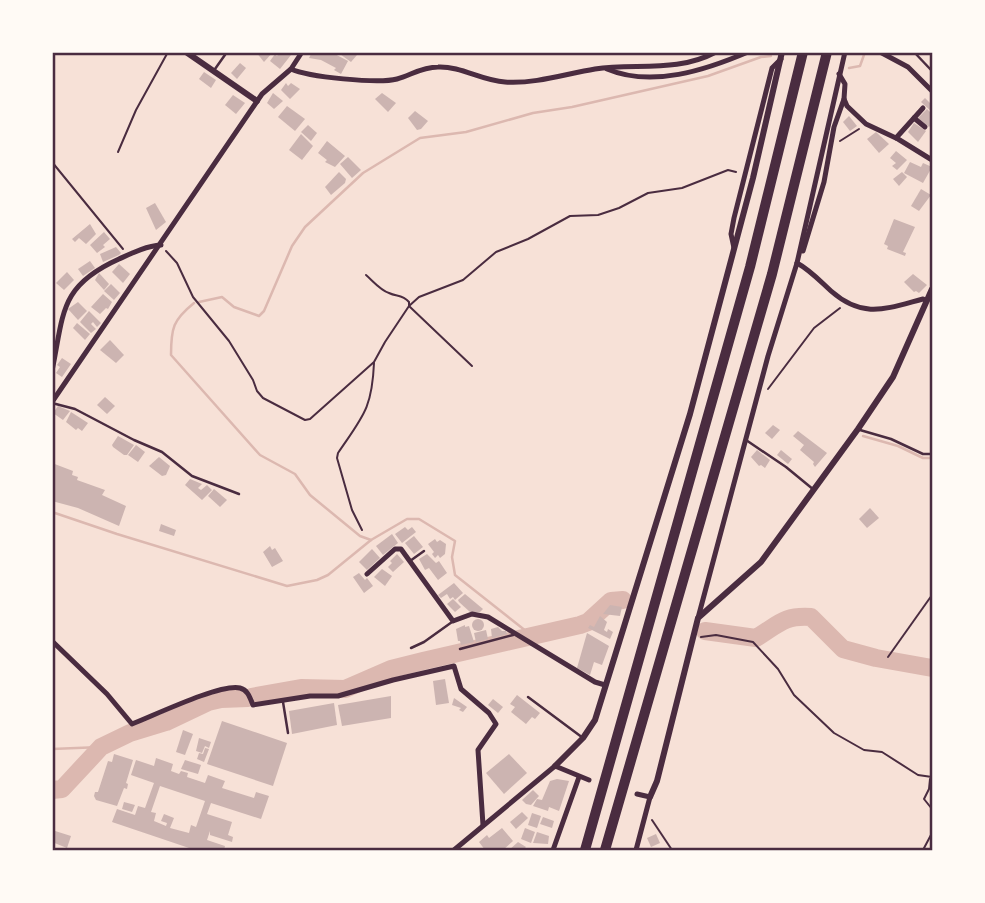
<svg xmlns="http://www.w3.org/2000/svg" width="985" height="903" viewBox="0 0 985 903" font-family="Figtree,sans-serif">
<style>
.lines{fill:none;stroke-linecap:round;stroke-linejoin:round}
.stream{stroke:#dcb8b0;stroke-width:2.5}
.river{stroke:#dcb8b0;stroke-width:18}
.building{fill:#ccb4b1;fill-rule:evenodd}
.path{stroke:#4a2c40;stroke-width:2}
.service{stroke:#4a2c40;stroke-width:2.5}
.minor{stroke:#4a2c40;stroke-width:5}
.tertiary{stroke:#4a2c40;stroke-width:6}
.motorway{stroke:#4a2c40;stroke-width:10}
.neatline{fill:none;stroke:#4a2c40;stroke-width:2.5}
</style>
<rect width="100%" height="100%" fill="#f7e1d7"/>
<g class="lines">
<g class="stream">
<path d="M849,68L860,66L865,52"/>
<path d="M199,302L222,297L234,307L259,316L264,311L292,246L305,227L363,173L420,138L466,132L533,113L572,107L708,76L761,57L771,56"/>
<path d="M194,303C173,320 171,328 171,355L260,455L295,474L310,495L360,536L371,540"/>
<path d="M863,436L898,446L923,458H932"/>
<path d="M52,512L117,534L287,586L317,580L328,575L371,540L407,519H419L455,541L452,557L455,575L531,635"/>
<path d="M52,749L101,747"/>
</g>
<g class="river">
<path d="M705,631L756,638C778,625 783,615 811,617L843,649L876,658L932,668"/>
<path d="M251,697L301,688L345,689L391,669L423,661L580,625L588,622L611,601L623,600"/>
<path d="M52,790L62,789L101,747L130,733L166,722L208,702L221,699L248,698"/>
</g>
</g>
<g class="building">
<path d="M256,52H273L264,62Z"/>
<path d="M280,52H288L291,55L280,69L270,61L275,54L277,56Z"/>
<path d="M312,52L333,53L348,61L341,74L334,70L336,68L321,60L309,58Z"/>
<path d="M337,52H356L357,55L351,62Z"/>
<path d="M240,63L246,68L237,79L231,73Z"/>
<path d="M204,72L216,80L211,88L199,79Z"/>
<path d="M286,83L288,86L291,83L300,89L290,99L281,90Z"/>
<path d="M273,93L283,101L274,109L267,103Z"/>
<path d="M382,93L396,103L388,112L375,99Z"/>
<path d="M233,95L245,103L236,114L225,105Z"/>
<path d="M925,98L932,105V112L921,102Z"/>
<path d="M287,106L305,119L295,131L278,117Z"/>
<path d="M927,109L932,114V124L929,127L918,118Z"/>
<path d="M415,111L428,121L421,129L417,130L408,118Z"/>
<path d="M849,116L857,126L850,131L843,122Z"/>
<path d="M914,123L926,131L918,142L908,132Z"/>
<path d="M308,125L317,133L311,141L301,132Z"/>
<path d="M876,132L889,144L879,153L867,139Z"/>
<path d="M301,134L313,146L302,160L289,150Z"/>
<path d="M327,141L345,156L335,167L325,162L327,160L318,153Z"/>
<path d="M896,151L907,160L897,170L892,166L896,163L890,158Z"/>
<path d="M348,157L361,170L352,178L340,164Z"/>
<path d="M910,162L921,167L923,163L932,167L923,183L904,173Z"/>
<path d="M339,172L346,179L345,183L331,195L325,187Z"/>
<path d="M902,172L907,177L899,186L893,179Z"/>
<path d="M921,189L931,195L919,211L911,206Z"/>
<path d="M155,203L166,222L156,230L146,208Z"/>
<path d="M894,219L915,227L903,252L906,253L905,256L887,249L888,246L884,244Z"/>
<path d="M90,224L96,234L86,244L79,238L75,242L72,239Z"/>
<path d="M104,232L110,239L103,245L105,247L97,253L90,245Z"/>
<path d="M116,247L121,253L119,255L103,262L100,254Z"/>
<path d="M90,261L95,268L83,276L78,269Z"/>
<path d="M119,264L130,274L123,283L112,272Z"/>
<path d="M67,272L74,280L64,290L56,283Z"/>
<path d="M99,273L109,284L104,290L95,280Z"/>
<path d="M913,274L927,285L919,293L916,291L914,292L904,282Z"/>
<path d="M111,284L120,293L114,300L104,291Z"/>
<path d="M103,294L112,302L108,309L106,308L100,314L91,307Z"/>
<path d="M78,302L87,311L78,320L68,309Z"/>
<path d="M89,311L101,323L97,327L93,322L91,324L96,329L91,333L80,322Z"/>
<path d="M77,323L90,334L85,340L73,328Z"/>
<path d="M110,340L124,355L116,363L100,350Z"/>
<path d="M62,358L71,364L62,377L56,373L60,367L57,365Z"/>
<path d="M105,397L115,406L107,414L97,405Z"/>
<path d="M58,406L70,411L63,420L53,413Z"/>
<path d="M71,412L88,423L82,431L78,428L76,430L66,422Z"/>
<path d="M773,425L780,430L772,439L765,433Z"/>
<path d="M798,431L827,453L815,467L813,464L814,462L800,450L804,445L793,436Z"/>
<path d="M118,436L134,445L127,455H124L113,447L112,445Z"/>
<path d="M136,445L145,452L138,462L128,455Z"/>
<path d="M757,450L770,460L765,468L761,465L759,466L751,457Z"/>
<path d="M781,450L792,459L788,464L777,455Z"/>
<path d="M159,457L170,466L166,475L162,476L149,466Z"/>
<path d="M52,463L73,471L72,475L78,477L77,480L105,490L102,495L126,506L119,526L78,508L52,501Z"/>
<path d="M190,479L202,484L198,488L201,490L207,485L212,490L202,500L185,485Z"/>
<path d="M214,489L227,500L220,507L208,496Z"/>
<path d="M870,508L879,518L867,528L859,519Z"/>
<path d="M161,524L176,530L174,536L159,531Z"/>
<path d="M405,527L408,530L412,527L416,532L402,543L395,534Z"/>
<path d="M392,534L398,543L383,555L376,546Z"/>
<path d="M414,536L423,547L414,554L405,543Z"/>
<path d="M435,539L437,542L440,540L446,544L445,554L440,558L438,555L435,558L432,554L434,552L428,544Z"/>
<path d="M270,546L272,550L275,548L283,561L272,567L263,552Z"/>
<path d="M372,549L380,558L367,570L359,562Z"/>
<path d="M397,554L404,562L393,572L388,567L392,563L390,561Z"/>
<path d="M427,554L436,563L439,561L447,573L438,580L429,568L425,570L419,559Z"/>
<path d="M382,569L392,576L385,586L374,577Z"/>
<path d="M359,573L365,580L367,578L373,586L364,593L353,577Z"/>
<path d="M454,583L463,593L455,600L453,597L450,599L447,594L441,598L438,595Z"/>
<path d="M465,594L483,609L480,612H470L459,602L458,600Z"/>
<path d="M453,599L461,607L455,612L447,604Z"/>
<path d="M610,605L622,607L620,616L603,614Z"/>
<path d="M600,616L607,622L604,630L607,632L608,629L613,632L610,639L588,628L590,625L594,627Z"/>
<circle cx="478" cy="625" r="6"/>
<path d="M465,625V627L469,626L474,642L461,645L460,641H458L456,629Z"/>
<path d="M498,627L502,631H506L507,634L492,638L491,629Z"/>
<path d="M486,630L488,639L476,642L474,633Z"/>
<path d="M587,633L609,646L602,665L594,662L590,675L577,668Z"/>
<path d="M445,679L449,703L436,705L433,681Z"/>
<path d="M517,695L540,713L535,719L532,717L526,724L511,712L515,707L510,704Z"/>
<path d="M391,696V718L342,726L338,705Z"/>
<path d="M454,698L467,707L463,712L459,710L461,708L452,705Z"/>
<path d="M493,699L503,707L498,713L488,705Z"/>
<path d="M334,703L337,725L292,734L289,711Z"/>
<path d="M222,721L287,743L273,786L207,764Z"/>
<path d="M183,730L193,734L185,755L176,752Z"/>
<path d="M199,738L211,742L209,748L205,746L202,753L196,751Z"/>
<path d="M205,748L209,749L204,762L197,759L199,753L203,754Z"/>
<path d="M114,754L133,760L126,783L128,784L127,789L124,788L117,806L96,800L94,796L95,792H98L108,761L112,762Z"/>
<path d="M509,754L527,773L504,794L486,773Z"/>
<path d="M156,758L173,764L171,771L179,774L181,771L188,773L187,777L205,783L208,775L225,781L222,788L254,798L256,792L269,796L261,819L211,803L207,814L232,822L228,835L233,837L232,842L210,835V831L207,840L225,846L224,850H195L112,822L117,809L135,815L138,806L145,808L154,783L131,775L136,760L154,766ZM160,786L205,801L196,827L191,825L189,833L170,828L174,818L164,814L161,821L167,823L166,826L154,821L156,813L151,812Z"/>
<path d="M185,760L201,765L198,774L181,769Z"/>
<path d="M557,779L569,781L559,811L549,807L548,811L533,806L537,799L542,800L550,781Z"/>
<path d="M533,790L539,796L531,805L526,804L522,800Z"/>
<path d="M124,802L135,805L132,812L122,809Z"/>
<path d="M522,812L528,818L516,829L510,822Z"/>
<path d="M532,813L541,816L537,828L528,825Z"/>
<path d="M543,817L554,821L552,828L540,824Z"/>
<path d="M502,828L513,841L503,850H485L479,842L487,835L489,838Z"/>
<path d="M525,828L535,832L531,843L521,839Z"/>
<path d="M52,830L71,836L67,848L52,842Z"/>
<path d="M537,832L549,836L548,844L533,843Z"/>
<path d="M656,834L660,843L651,847L647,838Z"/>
<path d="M518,842L526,847L523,850H509Z"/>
</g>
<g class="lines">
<g class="path">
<path d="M840,141L859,129"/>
<path d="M118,152L136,110L168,52"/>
<path d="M52,162L123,249"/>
<path d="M166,251L177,263L193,297L229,341L253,380L257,391L263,398L305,420L310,419L374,362L385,342L409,306L419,297L463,280L496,252L528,239L570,216L598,215L619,208L648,193L682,188L728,170L736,172"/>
<path d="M366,275C373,281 380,290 389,293C397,297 402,294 409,302V306L472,366"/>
<path d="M768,389L814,328L840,308"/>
<path d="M362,530L352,510L337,458L338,453C363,416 372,409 374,363"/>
<path d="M701,637L716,635L753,642L778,669L794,695L834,733L864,750L882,752L918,775L932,777"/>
<path d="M888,657L932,595"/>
<path d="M930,779L929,789L924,799L932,809"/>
<path d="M652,820L672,850"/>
<path d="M923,850L932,833"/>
</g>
<g class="service">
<path d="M914,52L932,71"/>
<path d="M215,69L227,52"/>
<path d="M52,403L75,409L134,440L162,452L192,476L239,494"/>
<path d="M860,430L891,439L923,454H932"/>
<path d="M746,440L786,467L814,490"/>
<path d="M410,561L424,551"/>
<path d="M411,648L424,642L452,622"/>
<path d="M460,649L513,635"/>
<path d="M528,697L583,738"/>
<path d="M283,702L288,733"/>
</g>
<g class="minor">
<path d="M880,52L908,67L932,91"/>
<path d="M291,69C308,77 378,84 397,79C411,75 422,67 438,67C461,66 482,81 505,82C536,84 565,74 595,69C636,63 677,73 716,52"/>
<path d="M607,69C652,88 706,70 748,52"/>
<path d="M839,74L845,84L844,99L847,106L866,124L898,139L932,160"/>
<path d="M914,118L925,127"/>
<path d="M896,138L923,108"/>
<path d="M734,248L731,234L734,218L772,68L781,59"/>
<path d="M803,251L824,182L834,127L844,99"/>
<path d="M797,263C810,270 820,281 831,291C863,319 885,309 923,299L927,301"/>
<path d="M52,371C64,313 59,286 119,259C132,253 146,246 161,245"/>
<path d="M52,402L262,94L291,69L302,52"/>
<path d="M367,574L395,549H401L453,621L472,614L488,617L595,682L605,685"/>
<path d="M698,618L768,356L797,263L845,52"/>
<path d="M52,641L107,694L132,724C153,716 221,683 240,688C248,690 250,698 253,705L310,696H338L393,680L454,666L461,689L489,713L496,724L478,750L483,825"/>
<path d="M454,850L555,766L589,780"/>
<path d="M553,850L579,777"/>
<path d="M636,850L650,797L637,794"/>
</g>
<g class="tertiary">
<path d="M186,52L257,101"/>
<path d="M555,766L583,738L595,720L690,414L753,178L782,52"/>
<path d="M650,797L657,781L698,618L761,562L858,429L893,377L932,289"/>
</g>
<g class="motorway">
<path d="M585,850L750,267L803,52"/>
<path d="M605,850L772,274L827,52"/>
</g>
</g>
<rect width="985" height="903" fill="none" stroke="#fffaf5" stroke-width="108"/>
<rect x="54" y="54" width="877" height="795" class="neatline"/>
</svg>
